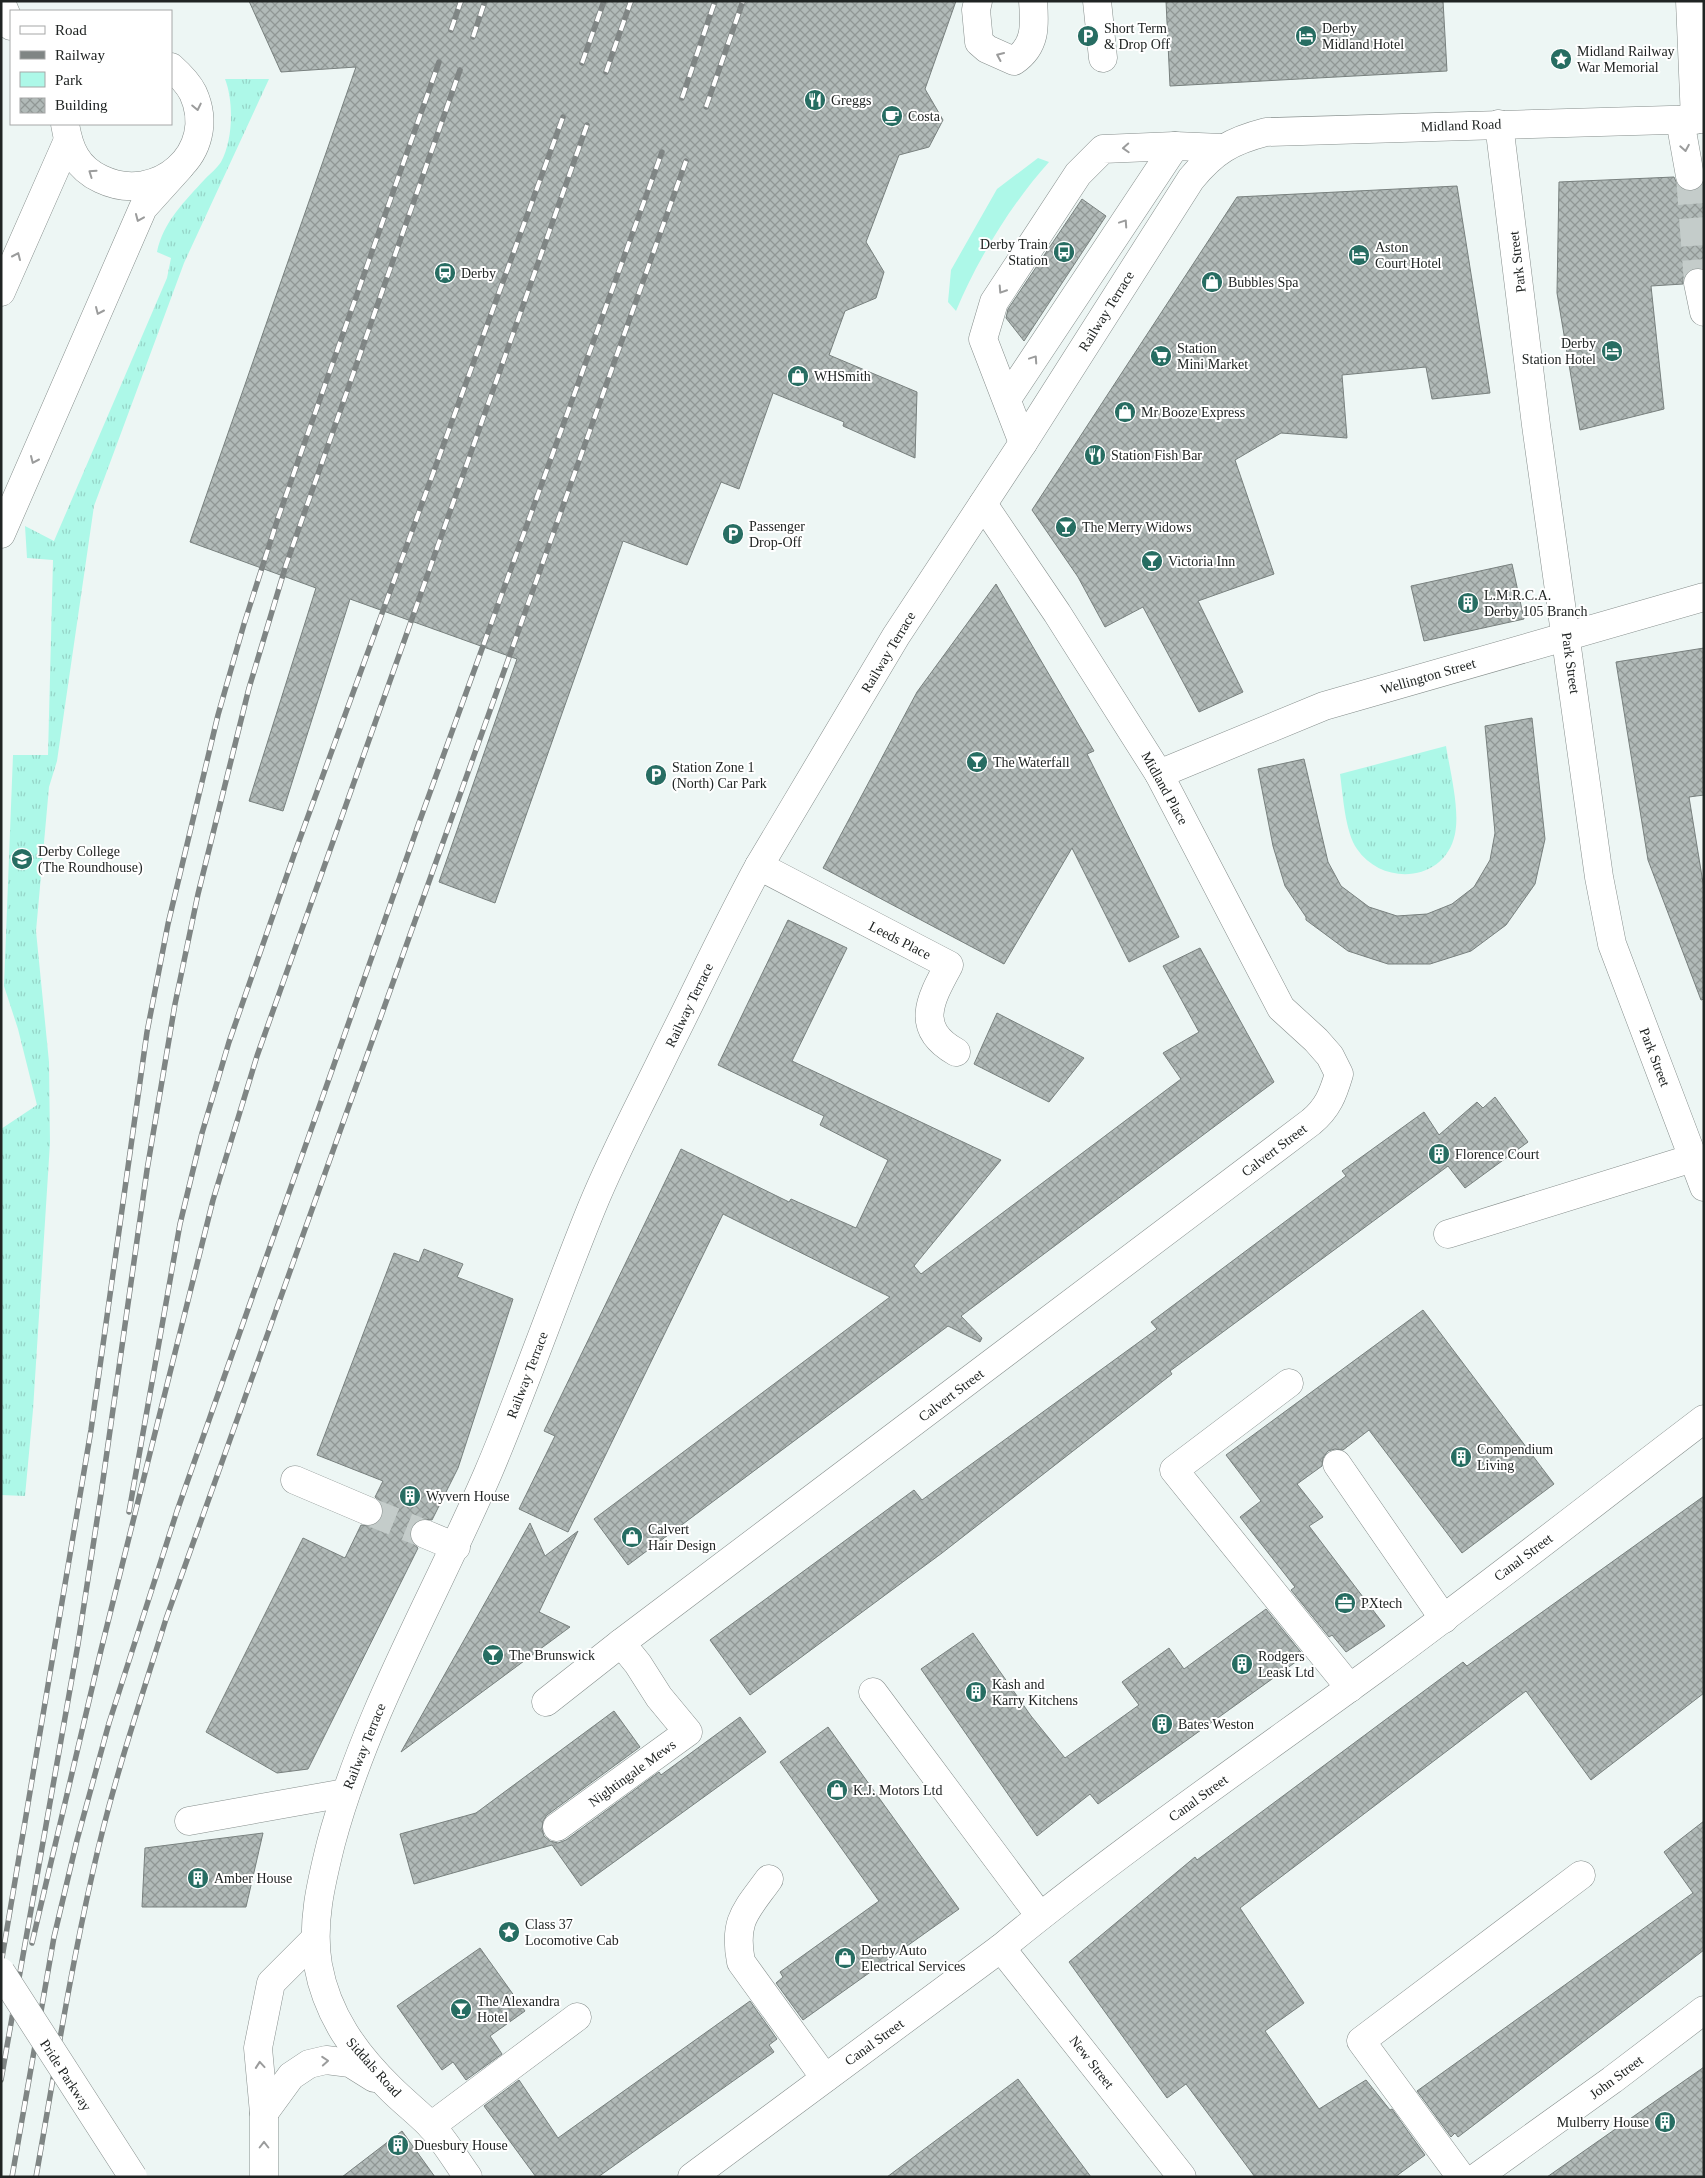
<svg xmlns="http://www.w3.org/2000/svg" width="1705" height="2178" viewBox="0 0 1705 2178" font-family="'Times New Roman',serif">
<style>
.grass{fill:url(#grass-tufts)}
.green{fill:#adf8e8}
.building{fill:url(#building-cross-hatch);stroke:#78807e}
.lines{fill:none;stroke-linecap:round;stroke-linejoin:round}
.minor-tunnel{stroke:#c4ccca;stroke-width:28;stroke-dasharray:28 14;stroke-linecap:butt}
.minor-casing{stroke:#868e8c;stroke-width:29}
.major-casing{stroke:#868e8c;stroke-width:29}
.minor{stroke:#fff;stroke-width:28}
.major{stroke:#fff;stroke-width:28}
.rail-casing{stroke:#7f8584;stroke-width:5.5}
.rail{stroke:#fff;stroke-width:4;stroke-dasharray:11;stroke-linecap:butt}
.major-bridge-casing{stroke:#868e8c;stroke-width:29;stroke-linecap:butt}
.major-bridge{stroke:#fff;stroke-width:28}
.oneway{stroke:#9b9c9c}
.labels{text-anchor:middle;stroke-width:4;stroke-linejoin:round;paint-order:stroke}
.poi-label{font-size:14px;fill:#202423;stroke:#fff;text-anchor:start}
.street-label{font-size:14px;fill:#202423;stroke:#fff}
</style>
<defs>
<pattern id="grass-tufts" width="24" height="20" patternUnits="userSpaceOnUse" patternTransform="scale(1.25)"><rect width="24" height="20" fill="#adf8e8"/><path d="M3 7l-1-3M5 7V3M7 7l1-3M15 17l-1-3M17 17v-4M19 17l1-3" fill="none" stroke="#95d4c7"/></pattern>
<pattern id="building-cross-hatch" width="8" height="8" patternUnits="userSpaceOnUse" patternTransform="scale(1.25)"><rect width="8" height="8" fill="#b1bab8"/><path d="M0 0l8 8M0 8l8-8" fill="none" stroke="#909795"/></pattern>
</defs>
<rect width="100%" height="100%" fill="#edf6f4"/>
<g class="grass">
<path d="M225,79H269L184,263L94,506L57,761L49,787L36,931L49,1062L50,1143L33,1410L25,1496L1,1495V1129L37,1105L18,1029L4,986L13,755H48L53,560L27,558L25,526L54,541L167,278L171,258L157,252C163,222 185,201 205,179C210,174 217,168 221,162C233,140 234,102 225,79Z"/>
<path d="M1446,746C1450,771 1460,809 1455,834C1445,882 1383,887 1357,849C1345,832 1343,795 1340,774Z"/>
</g>
<path class="green" d="M1038,158L1049,162C1012,203 977,260 956,311L948,302L951,270L997,189Z"/>
<g class="building">
<path d="M249,1H956L925,89L943,120L929,147L899,155L866,242L884,272L876,298L845,311L829,355L917,392L915,458L843,426L844,422L773,393L739,489L721,482L687,565L623,541L495,903L439,882L517,659L350,599L283,811L249,801L316,588L190,542L356,67L281,72Z"/>
<path d="M1166,1H1443L1447,71L1170,86Z"/>
<path d="M1674,177L1678,186L1685,191H1693L1700,188L1704,183V269L1695,268L1688,271L1683,278V284L1651,286L1664,409L1580,430L1557,293L1559,182Z"/>
<path d="M1457,186L1490,393L1432,399L1426,367L1342,375L1347,438L1281,433L1235,460L1274,574L1198,601L1243,692L1199,712L1143,607L1105,627L1078,577L1032,510L1237,197Z"/>
<path d="M1082,199L1106,216L1024,341L1006,318L1008,309Z"/>
<path d="M1512,564L1524,619L1424,641L1411,586Z"/>
<path d="M996,584L1094,751L1087,754L1179,937L1129,962L1072,848L1004,964L823,868L917,692Z"/>
<path d="M1704,648V795L1689,797L1704,889V999L1701,1000L1648,860L1616,662Z"/>
<path d="M1532,718L1545,839L1535,884L1506,925L1471,951L1430,964H1388L1348,951L1306,920V917L1285,886L1273,846L1258,769L1304,759L1328,862L1341,886L1369,907L1397,916L1427,914L1452,904L1474,887L1490,860L1495,833L1485,726Z"/>
<path d="M788,920L847,948L792,1061L1001,1160L914,1266L921,1274L1181,1079L1163,1053L1199,1032L1163,966L1200,948L1274,1082L961,1316L982,1338L980,1342L948,1326L628,1565L594,1519L890,1297L723,1214L568,1532L519,1509L555,1436L544,1431L681,1149L789,1202L791,1199L856,1228L888,1160L820,1125L824,1116L718,1065Z"/>
<path d="M997,1013L1084,1058L1049,1102L974,1064Z"/>
<path d="M1495,1097L1528,1142L1465,1188L1448,1166L1170,1371L1172,1374L942,1553L750,1695L710,1640L914,1490L922,1500L1157,1329L1151,1322L1346,1176L1342,1171L1424,1112L1439,1135L1477,1102L1483,1108Z"/>
<path d="M424,1249L463,1264L457,1277L513,1299L458,1468L432,1520L423,1519L416,1521L411,1528L410,1536L412,1543L418,1548L308,1769L277,1773L206,1732L303,1538L345,1558L361,1525L370,1526L377,1524L382,1518L383,1509L381,1502L375,1497L383,1481L317,1455L394,1253L419,1262Z"/>
<path d="M1423,1310L1554,1484L1462,1553L1369,1430L1343,1450L1335,1449L1328,1451L1323,1458L1322,1466L1297,1484L1323,1517L1309,1526L1385,1626L1346,1652L1332,1635L1329,1637L1291,1590L1295,1587L1240,1517L1261,1501L1226,1455Z"/>
<path d="M1704,1496V1693L1591,1780L1526,1691L1240,1908L1304,2003L1265,2031L1319,2109L1366,2080L1390,2110L1392,2109L1425,2155L1395,2177H1255L1186,2084L1167,2098L1069,1962L1195,1857L1197,1860L1463,1662L1467,1666Z"/>
<path d="M530,1523L545,1556L578,1531L539,1612L570,1627L401,1752Z"/>
<path d="M1266,1609L1304,1656L1098,1804L1090,1794L1037,1836L921,1669L973,1633L1031,1716L1065,1758L1139,1705L1122,1682L1169,1648L1184,1669Z"/>
<path d="M614,1711L640,1747L547,1815L543,1821L542,1829L544,1836L550,1841L558,1843L566,1840L659,1772L661,1775L740,1717L766,1752L581,1886L552,1845L414,1884L400,1834L476,1813Z"/>
<path d="M828,1727L959,1909L803,2020L776,1983L783,1977L780,1972L879,1901L780,1762Z"/>
<path d="M1704,1821V1950L1458,2137L1455,2133L1451,2137L1417,2091L1693,1893L1664,1852Z"/>
<path d="M263,1833L246,1907H142L145,1848Z"/>
<path d="M480,1948L525,2011L490,2036L502,2054L466,2080L453,2062L442,2070L397,2006Z"/>
<path d="M750,2001L777,2039L769,2045L774,2052L598,2177H536L484,2106L519,2080L558,2138Z"/>
<path d="M1704,2067V2177H1547Z"/>
<path d="M1018,2079L1091,2177H887Z"/>
<path d="M402,2131L435,2177H342Z"/>
</g>
<g class="lines">
<g class="minor-tunnel">
<path d="M1690,176L1698,283"/>
<path d="M368,1511L425,1534"/>
</g>
<g class="minor-casing">
<g id="minor">
<path d="M978,1L976,10L979,42L987,49L1014,61C1036,46 1035,26 1033,1"/>
<path d="M1097,1L1103,58"/>
<path d="M1690,1L1695,120"/>
<path d="M1,2L11,26"/>
<path d="M1680,120L1690,176"/>
<path d="M65,124C69,149 77,168 101,179C157,206 220,152 193,93C188,83 180,75 171,67"/>
<path d="M1499,124L1536,425L1599,877L1612,944L1704,1187"/>
<path d="M1698,283L1704,312"/>
<path d="M1,292L68,140"/>
<path d="M1007,399L1175,146"/>
<path d="M1023,443L983,339L994,302L1078,174L1103,149L1175,146L1222,148"/>
<path d="M1,534L143,208L180,167"/>
<path d="M1159,774L1324,706L1704,597"/>
<path d="M759,866L949,965C930,1000 914,1028 956,1052"/>
<path d="M1448,1234L1693,1158"/>
<path d="M1289,1383L1174,1470L1350,1688"/>
<path d="M1337,1464L1444,1619"/>
<path d="M295,1480L368,1511"/>
<path d="M425,1534L456,1547"/>
<path d="M873,1692L1040,1916"/>
<path d="M546,1702L621,1643L1311,1122C1328,1108 1333,1094 1339,1074L1330,1056L1316,1040L1281,1008L1159,774L1057,613L983,504"/>
<path d="M189,1821L345,1793"/>
<path d="M557,1827L688,1732L659,1697L638,1664L621,1643"/>
<path d="M769,1879C746,1911 733,1920 741,1962L825,2078"/>
<path d="M1001,1948L1182,2177"/>
<path d="M431,2126L577,2017"/>
<path d="M692,2177L1001,1948C1122,1849 1251,1760 1377,1668C1487,1587 1595,1502 1704,1419"/>
<path d="M1461,2177L1361,2041L1581,1875"/>
<path d="M1477,2177L1612,2080L1704,2010"/>
</g>
</g>
<g class="major-casing">
<g id="major">
<path d="M264,2113L291,2076L309,2064L326,2060L350,2063L374,2078"/>
<path d="M264,2177V2113L258,2048L271,1983L315,1939"/>
<path d="M468,2177C455,2159 444,2139 429,2124C417,2112 403,2101 391,2089C355,2054 327,2015 318,1965C311,1924 321,1883 331,1843C366,1713 435,1596 488,1473C525,1386 556,1295 592,1207C614,1153 642,1101 667,1049C698,988 726,926 759,866L896,636L1023,443L1191,179C1214,151 1231,141 1266,132L1704,119"/>
</g>
</g>
<use href="#minor" class="minor"/>
<use href="#major" class="major"/>
<g class="rail-casing">
<g id="rail">
<path d="M451,30L461,1"/>
<path d="M473,37L485,1"/>
<path d="M582,63L604,1"/>
<path d="M606,72L631,1"/>
<path d="M682,98L715,1"/>
<path d="M706,107L743,1"/>
<path d="M129,1512L180,1224L202,1133L229,1042L295,852L563,117"/>
<path d="M32,1943L101,1650L213,1200L257,1056L587,125"/>
<path d="M1,1964L91,1430L147,1032L168,924L218,715L244,624L278,518L439,62"/>
<path d="M1,2080L78,1644L101,1494L147,1170L175,1004L198,894L249,688L286,565L460,70"/>
<path d="M12,2177L54,1937L77,1840L109,1723L177,1511L420,820L662,152"/>
<path d="M36,2177C54,2075 70,1972 93,1871C112,1785 140,1702 166,1619L686,161"/>
</g>
</g>
<use href="#rail" class="rail"/>
<g class="major-bridge-casing">
<path id="major-bridge" d="M1,1972L133,2177"/>
</g>
<use href="#major-bridge" class="major-bridge"/>
</g>
<defs><path id="oneway-chevron" d="M-2-3.5L2.5 0L-2 3.5" fill="none" stroke-width="1.6" stroke-linecap="round" stroke-linejoin="round" transform="scale(1.25)"/></defs>
<g class="oneway">
<use href="#oneway-chevron" transform="translate(1000 56) rotate(-156)"/>
<use href="#oneway-chevron" transform="translate(197 107) rotate(78)"/>
<use href="#oneway-chevron" transform="translate(1126 148) rotate(177)"/>
<use href="#oneway-chevron" transform="translate(1685 148) rotate(80)"/>
<use href="#oneway-chevron" transform="translate(92 173) rotate(-145)"/>
<use href="#oneway-chevron" transform="translate(139 218) rotate(113)"/>
<use href="#oneway-chevron" transform="translate(1124 223) rotate(-56)"/>
<use href="#oneway-chevron" transform="translate(17 256) rotate(-66)"/>
<use href="#oneway-chevron" transform="translate(1002 290) rotate(123)"/>
<use href="#oneway-chevron" transform="translate(99 311) rotate(114)"/>
<use href="#oneway-chevron" transform="translate(1034 359) rotate(-56)"/>
<use href="#oneway-chevron" transform="translate(34 460) rotate(114)"/>
<use href="#oneway-chevron" transform="translate(325 2061) rotate(-4)"/>
<use href="#oneway-chevron" transform="translate(260 2065) rotate(-95)"/>
<use href="#oneway-chevron" transform="translate(264 2145) rotate(-90)"/>
</g>
<defs>
<g id="parking-disc" transform="scale(1.125)"><circle r="9.5" fill="#276d62" stroke="#fff"/><path d="M-3.5-5.5H1a3.5 3.5 0 0 1 0 7H-1V5.5H-3.5ZM-1-3.4V-.6H.8a1.4 1.4 0 0 0 0-2.8Z" fill="#fff"/></g>
<g id="hotel-disc" transform="scale(1.125)"><circle r="9.5" fill="#276d62" stroke="#fff"/><path d="M-6-4.5h1.5V1H6V5H4.5V3h-9V5H-6ZM-4 0a1.8 1.8 0 1 1 3.6 0ZM.5 0V-2.5h3Q6-2.5 6 0Z" fill="#fff"/></g>
<g id="sight-disc" transform="scale(1.125)"><circle r="9.5" fill="#276d62" stroke="#fff"/><path d="M0-6L1.8-2.2L6-1.7L2.9 1.2L3.7 5.4L0 3.3L-3.7 5.4L-2.9 1.2L-6-1.7L-1.8-2.2Z" fill="#fff"/></g>
<g id="restaurant-disc" transform="scale(1.125)"><circle r="9.5" fill="#276d62" stroke="#fff"/><path d="M-5-6h1v4h1v-4h1v4h1v-4h1v5L-1.5 .5V6h-2V.5L-5-1ZM5-6V6H3V1.5H1.5Q1.5-4 5-6Z" fill="#fff"/></g>
<g id="cafe-disc" transform="scale(1.125)"><circle r="9.5" fill="#276d62" stroke="#fff"/><path d="M-5.5-4.5H6V0H3Q3 3.5 0 3.5H-2.5Q-5.5 3.5-5.5 0ZM3-3.2v2h1.7v-2ZM-6 4.5H4V6H-6Z" fill="#fff"/></g>
<g id="bus-disc" transform="scale(1.125)"><circle r="9.5" fill="#276d62" stroke="#fff"/><path d="M-5-6H5V4H4V6H2V4H-2V6H-4V4H-5ZM-3.5-4V0h7V-4ZM-3.5 1.2v1.5H-2V1.2ZM2 1.2v1.5H3.5V1.2Z" fill="#fff"/></g>
<g id="station-disc" transform="scale(1.125)"><circle r="9.5" fill="#276d62" stroke="#fff"/><path d="M-3-6H3Q5-6 5-4V2Q5 4 3 4L4.5 6H3L1.5 4h-3L-3 6H-4.5L-3 4Q-5 4-5 2V-4Q-5-6-3-6ZM-3.5-4v3h7v-3ZM-3.5 1v1.5H-2V1ZM2 1v1.5H3.5V1Z" fill="#fff"/></g>
<g id="shop-disc" transform="scale(1.125)"><circle r="9.5" fill="#276d62" stroke="#fff"/><path d="M-5-2.5h2.3a2.7 3.5 0 0 1 5.4 0H5L5.5 6h-11ZM-1.5-2.5h3a1.5 2.3 0 0 0-3 0Z" fill="#fff"/></g>
<g id="supermarket-disc" transform="scale(1.125)"><circle r="9.5" fill="#276d62" stroke="#fff"/><path d="M-6-5.5h2.5l.6 2H6L4.5 2H-2.5L-4.4-4H-6ZM-1.5 3.2a1.3 1.3 0 1 0 .1 0ZM3 3.2a1.3 1.3 0 1 0 .1 0Z" fill="#fff"/></g>
<g id="bar-disc" transform="scale(1.125)"><circle r="9.5" fill="#276d62" stroke="#fff"/><path d="M-6-5H6L.8 .8V4.5H3.5V6h-7V4.5H-.8V.8Z" fill="#fff"/></g>
<g id="building-disc" transform="scale(1.125)"><circle r="9.5" fill="#276d62" stroke="#fff"/><path d="M-4-6H4V6H1V3H-1V6H-4ZM-2.5-4.3h1.7v1.8h-1.7ZM.8-4.3h1.7v1.8H.8ZM-2.5-1h1.7V.8h-1.7ZM.8-1h1.7V.8H.8Z" fill="#fff"/></g>
<g id="university-disc" transform="scale(1.125)"><circle r="9.5" fill="#276d62" stroke="#fff"/><path d="M0-5L7-2L0 1L-7-2ZM-4 1L0 2.5L4 1V4Q0 6-4 4Z" fill="#fff"/></g>
<g id="office-disc" transform="scale(1.125)"><circle r="9.5" fill="#276d62" stroke="#fff"/><path d="M-6-3h4V-5.5h4V-3h4V5H-6ZM-1-4.5V-3h2v-1.5ZM-6 0V1H6V0Z" fill="#fff"/></g>
</defs>
<g fill-rule="evenodd">
<use href="#parking-disc" x="1088" y="36"/>
<use href="#hotel-disc" x="1306" y="36"/>
<use href="#sight-disc" x="1561" y="59"/>
<use href="#restaurant-disc" x="815" y="100"/>
<use href="#cafe-disc" x="892" y="116"/>
<use href="#bus-disc" x="1064" y="252"/>
<use href="#hotel-disc" x="1359" y="255"/>
<use href="#station-disc" x="445" y="273"/>
<use href="#shop-disc" x="1212" y="282"/>
<use href="#hotel-disc" x="1612" y="351"/>
<use href="#supermarket-disc" x="1161" y="356"/>
<use href="#shop-disc" x="798" y="376"/>
<use href="#shop-disc" x="1125" y="412"/>
<use href="#restaurant-disc" x="1095" y="455"/>
<use href="#bar-disc" x="1066" y="527"/>
<use href="#parking-disc" x="733" y="534"/>
<use href="#bar-disc" x="1152" y="561"/>
<use href="#building-disc" x="1468" y="603"/>
<use href="#bar-disc" x="977" y="762"/>
<use href="#parking-disc" x="656" y="775"/>
<use href="#university-disc" x="22" y="859"/>
<use href="#building-disc" x="1439" y="1154"/>
<use href="#building-disc" x="1461" y="1457"/>
<use href="#building-disc" x="410" y="1496"/>
<use href="#shop-disc" x="632" y="1537"/>
<use href="#office-disc" x="1345" y="1603"/>
<use href="#bar-disc" x="493" y="1655"/>
<use href="#building-disc" x="1242" y="1664"/>
<use href="#building-disc" x="976" y="1692"/>
<use href="#building-disc" x="1162" y="1724"/>
<use href="#shop-disc" x="837" y="1790"/>
<use href="#building-disc" x="198" y="1878"/>
<use href="#sight-disc" x="509" y="1932"/>
<use href="#shop-disc" x="845" y="1958"/>
<use href="#bar-disc" x="461" y="2009"/>
<use href="#building-disc" x="1665" y="2122"/>
<use href="#building-disc" x="398" y="2145"/>
</g>
<g class="labels">
<g class="poi-label">
<text x="1104" y="33">Short Term<tspan x="1104" dy="16">&amp; Drop Off</tspan></text>
<text x="1322" y="33">Derby<tspan x="1322" dy="16">Midland Hotel</tspan></text>
<text x="1577" y="56">Midland Railway<tspan x="1577" dy="16">War Memorial</tspan></text>
<text x="831" y="105">Greggs</text>
<text x="908" y="121">Costa</text>
<text x="1048" y="249" text-anchor="end">Derby Train<tspan x="1048" dy="16">Station</tspan></text>
<text x="1375" y="252">Aston<tspan x="1375" dy="16">Court Hotel</tspan></text>
<text x="461" y="278">Derby</text>
<text x="1228" y="287">Bubbles Spa</text>
<text x="1596" y="348" text-anchor="end">Derby<tspan x="1596" dy="16">Station Hotel</tspan></text>
<text x="1177" y="353">Station<tspan x="1177" dy="16">Mini Market</tspan></text>
<text x="814" y="381">WHSmith</text>
<text x="1141" y="417">Mr Booze Express</text>
<text x="1111" y="460">Station Fish Bar</text>
<text x="749" y="531">Passenger<tspan x="749" dy="16">Drop-Off</tspan></text>
<text x="1082" y="532">The Merry Widows</text>
<text x="1168" y="566">Victoria Inn</text>
<text x="1484" y="600">L.M.R.C.A.<tspan x="1484" dy="16">Derby 105 Branch</tspan></text>
<text x="993" y="767">The Waterfall</text>
<text x="672" y="772">Station Zone 1<tspan x="672" dy="16">(North) Car Park</tspan></text>
<text x="38" y="856">Derby College<tspan x="38" dy="16">(The Roundhouse)</tspan></text>
<text x="1455" y="1159">Florence Court</text>
<text x="1477" y="1454">Compendium<tspan x="1477" dy="16">Living</tspan></text>
<text x="426" y="1501">Wyvern House</text>
<text x="648" y="1534">Calvert<tspan x="648" dy="16">Hair Design</tspan></text>
<text x="1361" y="1608">PXtech</text>
<text x="509" y="1660">The Brunswick</text>
<text x="1258" y="1661">Rodgers<tspan x="1258" dy="16">Leask Ltd</tspan></text>
<text x="992" y="1689">Kash and<tspan x="992" dy="16">Karry Kitchens</tspan></text>
<text x="1178" y="1729">Bates Weston</text>
<text x="853" y="1795">K.J. Motors Ltd</text>
<text x="214" y="1883">Amber House</text>
<text x="525" y="1929">Class 37<tspan x="525" dy="16">Locomotive Cab</tspan></text>
<text x="861" y="1955">Derby Auto<tspan x="861" dy="16">Electrical Services</tspan></text>
<text x="477" y="2006">The Alexandra<tspan x="477" dy="16">Hotel</tspan></text>
<text x="1649" y="2127" text-anchor="end">Mulberry House</text>
<text x="414" y="2150">Duesbury House</text>
</g>
<g class="street-label">
<text transform="translate(1461 125) rotate(-2)" y="5">Midland Road</text>
<text transform="translate(1517 262) rotate(-97)" y="5">Park Street</text>
<text transform="translate(1106 311) rotate(-58)" y="5">Railway Terrace</text>
<text transform="translate(888 652) rotate(-59)" y="5">Railway Terrace</text>
<text transform="translate(1571 663) rotate(82)" y="5">Park Street</text>
<text transform="translate(1428 676) rotate(-16)" y="5">Wellington Street</text>
<text transform="translate(1165 788) rotate(61)" y="5">Midland Place</text>
<text transform="translate(900 940) rotate(27)" y="5">Leeds Place</text>
<text transform="translate(689 1005) rotate(-64)" y="5">Railway Terrace</text>
<text transform="translate(1655 1057) rotate(69)" y="5">Park Street</text>
<text transform="translate(1274 1150) rotate(-37)" y="5">Calvert Street</text>
<text transform="translate(527 1375) rotate(-69)" y="5">Railway Terrace</text>
<text transform="translate(951 1395) rotate(-37)" y="5">Calvert Street</text>
<text transform="translate(1523 1557) rotate(-37)" y="5">Canal Street</text>
<text transform="translate(364 1746) rotate(-68)" y="5">Railway Terrace</text>
<text transform="translate(632 1773) rotate(-36)" y="5">Nightingale Mews</text>
<text transform="translate(1198 1798) rotate(-36)" y="5">Canal Street</text>
<text transform="translate(874 2042) rotate(-36)" y="5">Canal Street</text>
<text transform="translate(1092 2062) rotate(52)" y="5">New Street</text>
<text transform="translate(374 2067) rotate(48)" y="5">Siddals Road</text>
<text transform="translate(66 2075) rotate(57)" y="5">Pride Parkway</text>
<text transform="translate(1616 2077) rotate(-37)" y="5">John Street</text>
</g>
</g>
<rect width="1705" height="2178" fill="none" stroke="#202423" stroke-width="5"/>
<rect x="10" y="10" width="162" height="115" fill="#ffffff" stroke="#a6a7a7"/>
<rect x="20" y="26" width="25" height="8" fill="#ffffff" stroke="#a6a7a7"/>
<text x="55" y="35" font-size="15" fill="#202423">Road</text>
<rect x="20" y="51" width="25" height="8" fill="#7f8584" stroke="#a6a7a7"/>
<text x="55" y="60" font-size="15" fill="#202423">Railway</text>
<rect x="20" y="72" width="25" height="15" fill="#adf8e8" stroke="#a6a7a7"/>
<text x="55" y="85" font-size="15" fill="#202423">Park</text>
<rect x="20" y="98" width="25" height="15" fill="url(#building-cross-hatch)" stroke="#a6a7a7"/>
<text x="55" y="110" font-size="15" fill="#202423">Building</text>
</svg>
